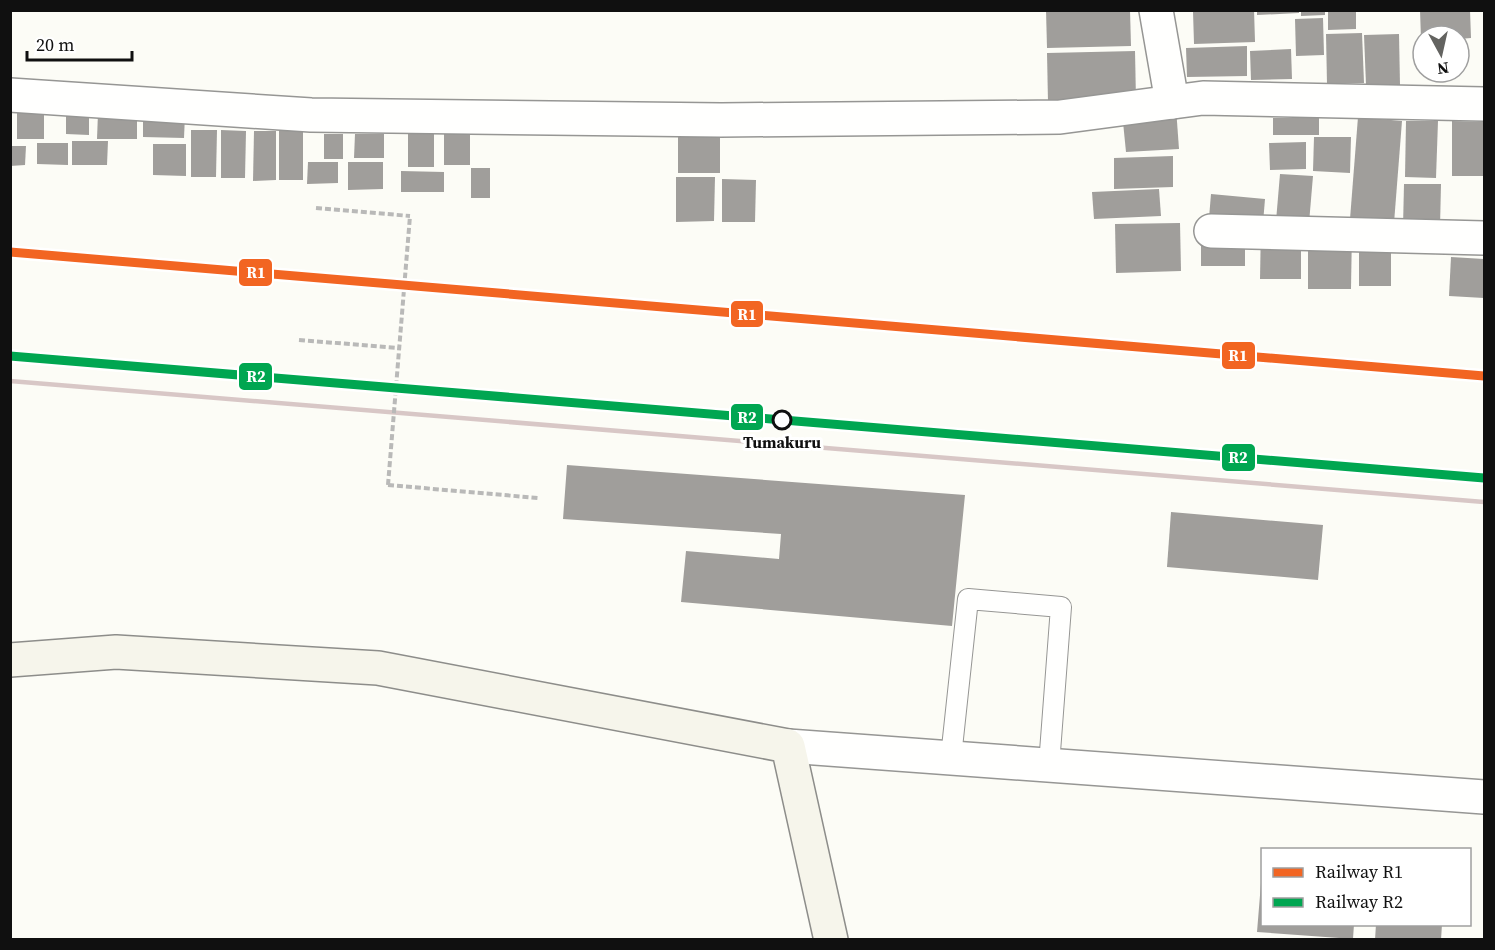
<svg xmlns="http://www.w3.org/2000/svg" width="1495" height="950" viewBox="0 0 1495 950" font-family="'Source Serif 4',serif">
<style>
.building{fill:#a09e9b}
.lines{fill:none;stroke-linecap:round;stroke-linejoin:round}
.lane-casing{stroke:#969694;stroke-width:22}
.street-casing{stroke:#969694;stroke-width:36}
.secondary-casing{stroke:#8d8d8a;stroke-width:36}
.path{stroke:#b9b9b8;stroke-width:4;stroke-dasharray:6 3;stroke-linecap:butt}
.lane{stroke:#fffffe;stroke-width:20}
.street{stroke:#fffffe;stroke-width:33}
.secondary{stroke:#f6f5eb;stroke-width:33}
.rail{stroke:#d8c7c6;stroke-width:4.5}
.path-bridge{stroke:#b9b9b8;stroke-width:4;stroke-dasharray:6 3;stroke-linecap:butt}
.rail-1-casing{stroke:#fff;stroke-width:14}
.rail-2-casing{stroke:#fff;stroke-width:14}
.rail-1{stroke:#f26522;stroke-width:9}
.rail-2{stroke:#00a651;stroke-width:9}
.stop-dot{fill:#fff;stroke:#101010;stroke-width:3}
.labels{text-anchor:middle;stroke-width:6;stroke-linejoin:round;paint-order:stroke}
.stop-label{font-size:16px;font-weight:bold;fill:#101010;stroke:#fff}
.line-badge{stroke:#fff;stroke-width:2}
.badge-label{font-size:16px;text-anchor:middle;font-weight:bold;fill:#fff}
</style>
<rect width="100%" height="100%" fill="#fcfcf6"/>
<g class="building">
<path d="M1046,10H1130L1131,46L1047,48Z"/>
<path d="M1254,10L1255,42L1194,44L1193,11Z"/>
<path d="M1257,10H1299V13L1257,15Z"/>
<path d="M1301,10H1325V15L1301,16Z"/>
<path d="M1328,10H1356V29L1328,30Z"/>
<path d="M1420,10H1470L1471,38L1459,39V36H1423V39H1421Z"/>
<path d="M1323,18L1324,55L1296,56L1295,19Z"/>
<path d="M1362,33L1364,83L1327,84L1326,34Z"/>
<path d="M1399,34L1400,85H1366L1364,35Z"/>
<path d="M1247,46V76L1187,77L1186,48Z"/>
<path d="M1291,49L1292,79L1251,80L1250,51Z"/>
<path d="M1135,51L1136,100L1048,102L1047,53Z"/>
<path d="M66,106H89V135L66,134Z"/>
<path d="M1176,108L1179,149L1126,152L1122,112Z"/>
<rect x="17" y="112" width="27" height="27"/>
<path d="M98,113L137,114V139H97Z"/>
<path d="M143,115H185L184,138L143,137Z"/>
<path d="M1358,117L1402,121L1394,223L1350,219Z"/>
<rect x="1273" y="118" width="46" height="17"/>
<path d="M1406,121H1438L1436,178L1405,177Z"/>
<path d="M1452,121L1484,122V176H1452Z"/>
<rect x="678" y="125" width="42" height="48"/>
<path d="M191,130H217L216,177H191Z"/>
<path d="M221,130L246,131L245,178H221Z"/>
<rect x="279" y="130" width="24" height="50"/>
<path d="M254,131H276V180L253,181Z"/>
<rect x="408" y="133" width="26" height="34"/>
<rect x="444" y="133" width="26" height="32"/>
<rect x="324" y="134" width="19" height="25"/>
<path d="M355,134H384V158H354Z"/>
<path d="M1314,137H1351L1350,173L1313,171Z"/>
<path d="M72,141H108L107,165H72Z"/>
<path d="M1306,142V169L1270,170L1269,143Z"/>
<path d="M37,143H68V165L37,164Z"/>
<path d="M153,144H186V176L153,175Z"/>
<path d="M10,146H26L25,165L10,166Z"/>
<path d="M1173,156V187L1114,189V158Z"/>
<path d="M308,162H338V183L307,184Z"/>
<path d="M348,162H383V189L348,190Z"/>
<rect x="471" y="168" width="19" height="30"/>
<path d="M401,171L444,172V192H401Z"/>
<path d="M1280,174L1313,176L1309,223L1276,221Z"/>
<path d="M676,177H715L714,221L676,222Z"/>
<path d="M722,179L756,180L755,222H722Z"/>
<path d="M1404,184H1441L1440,227H1403Z"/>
<path d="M1159,189L1161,216L1094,219L1092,192Z"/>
<path d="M1211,194L1265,199L1263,223L1209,218Z"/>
<path d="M1180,223L1181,271L1116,273L1115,224Z"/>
<path d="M1261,226H1301V279H1260Z"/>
<path d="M1308,230H1352L1351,289H1308Z"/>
<path d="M1359,230L1391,231V286H1359Z"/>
<rect x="1201" y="232" width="44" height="34"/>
<path d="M1451,257L1484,259V298L1449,296Z"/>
<path d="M567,465L965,495L952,626L681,602L686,551L779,559L781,534L563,519Z"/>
<path d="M1171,512L1323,525L1318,580L1167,567Z"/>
<path d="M1261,883H1262V924H1354L1353,939L1257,932Z"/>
<path d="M1376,924H1442L1441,940H1375Z"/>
</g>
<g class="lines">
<g class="lane-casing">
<path id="lane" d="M951,757L968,599L1061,607L1049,765"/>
</g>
<g class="street-casing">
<g id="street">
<path d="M1156,10L1172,102"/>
<path d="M10,95L311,115L721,120L1060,117L1203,98L1484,104"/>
<path d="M1211,231L1484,238"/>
<path d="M788,746L1484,797"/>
</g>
</g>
<g class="secondary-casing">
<path id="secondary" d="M10,660L116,652L378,668L788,746L831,940"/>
</g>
<g class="path">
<path d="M316,208L410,216"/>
<path d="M299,340L399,348"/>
<path d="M388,485L538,498"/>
</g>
<use href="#lane" class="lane"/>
<use href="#street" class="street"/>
<use href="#secondary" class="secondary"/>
<g class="rail">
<path d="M10,252L1484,376"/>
<path d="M10,356L1484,478"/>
<path d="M10,381L1484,502"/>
</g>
<path class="path-bridge" d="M388,485L410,216"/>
<g class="rail-1-casing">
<path id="rail-1" d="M10,252L1484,376"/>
</g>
<g class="rail-2-casing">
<path id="rail-2" d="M10,356L1484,478"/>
</g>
<use href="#rail-1" class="rail-1"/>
<use href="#rail-2" class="rail-2"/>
</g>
<circle class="stop-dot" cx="782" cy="420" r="9"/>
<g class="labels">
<g class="stop-label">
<text x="782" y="448">Tumakuru</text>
</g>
</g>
<g class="line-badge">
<rect x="238" y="258" width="35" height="29" rx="6" fill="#f26522"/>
<rect x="730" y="300" width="34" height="28" rx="6" fill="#f26522"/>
<rect x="1221" y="341" width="35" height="29" rx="6" fill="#f26522"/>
<rect x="238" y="362" width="35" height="29" rx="6" fill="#00a651"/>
<rect x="730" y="403" width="34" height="28" rx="6" fill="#00a651"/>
<rect x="1221" y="443" width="35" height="29" rx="6" fill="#00a651"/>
</g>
<g class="badge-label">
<text x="256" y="278">R1</text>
<text x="747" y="320">R1</text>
<text x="1238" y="361">R1</text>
<text x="256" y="382">R2</text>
<text x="747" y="423">R2</text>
<text x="1238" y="463">R2</text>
</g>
<rect width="1495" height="950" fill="none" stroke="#101010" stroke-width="24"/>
<rect x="1261" y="848" width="210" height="78" fill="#ffffff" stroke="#9f9f9f" stroke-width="1.5"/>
<rect x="1273" y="868" width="30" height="9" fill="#f26522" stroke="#9f9f9f" stroke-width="1.5"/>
<text x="1315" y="878" font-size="18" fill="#101010">Railway R1</text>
<rect x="1273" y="898" width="30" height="9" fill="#00a651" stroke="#9f9f9f" stroke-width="1.5"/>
<text x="1315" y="908" font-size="18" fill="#101010">Railway R2</text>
<g transform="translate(1441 54) rotate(172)"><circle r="28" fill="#ffffff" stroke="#9f9f9f" stroke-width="1.5"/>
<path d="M0-4.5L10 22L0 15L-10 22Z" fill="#636360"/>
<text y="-9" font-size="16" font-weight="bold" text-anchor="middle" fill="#101010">N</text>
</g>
<path d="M27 51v9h105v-9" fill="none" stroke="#101010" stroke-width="3"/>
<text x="36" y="51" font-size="18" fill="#101010" stroke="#ffffff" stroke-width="4.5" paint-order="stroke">20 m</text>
</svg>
